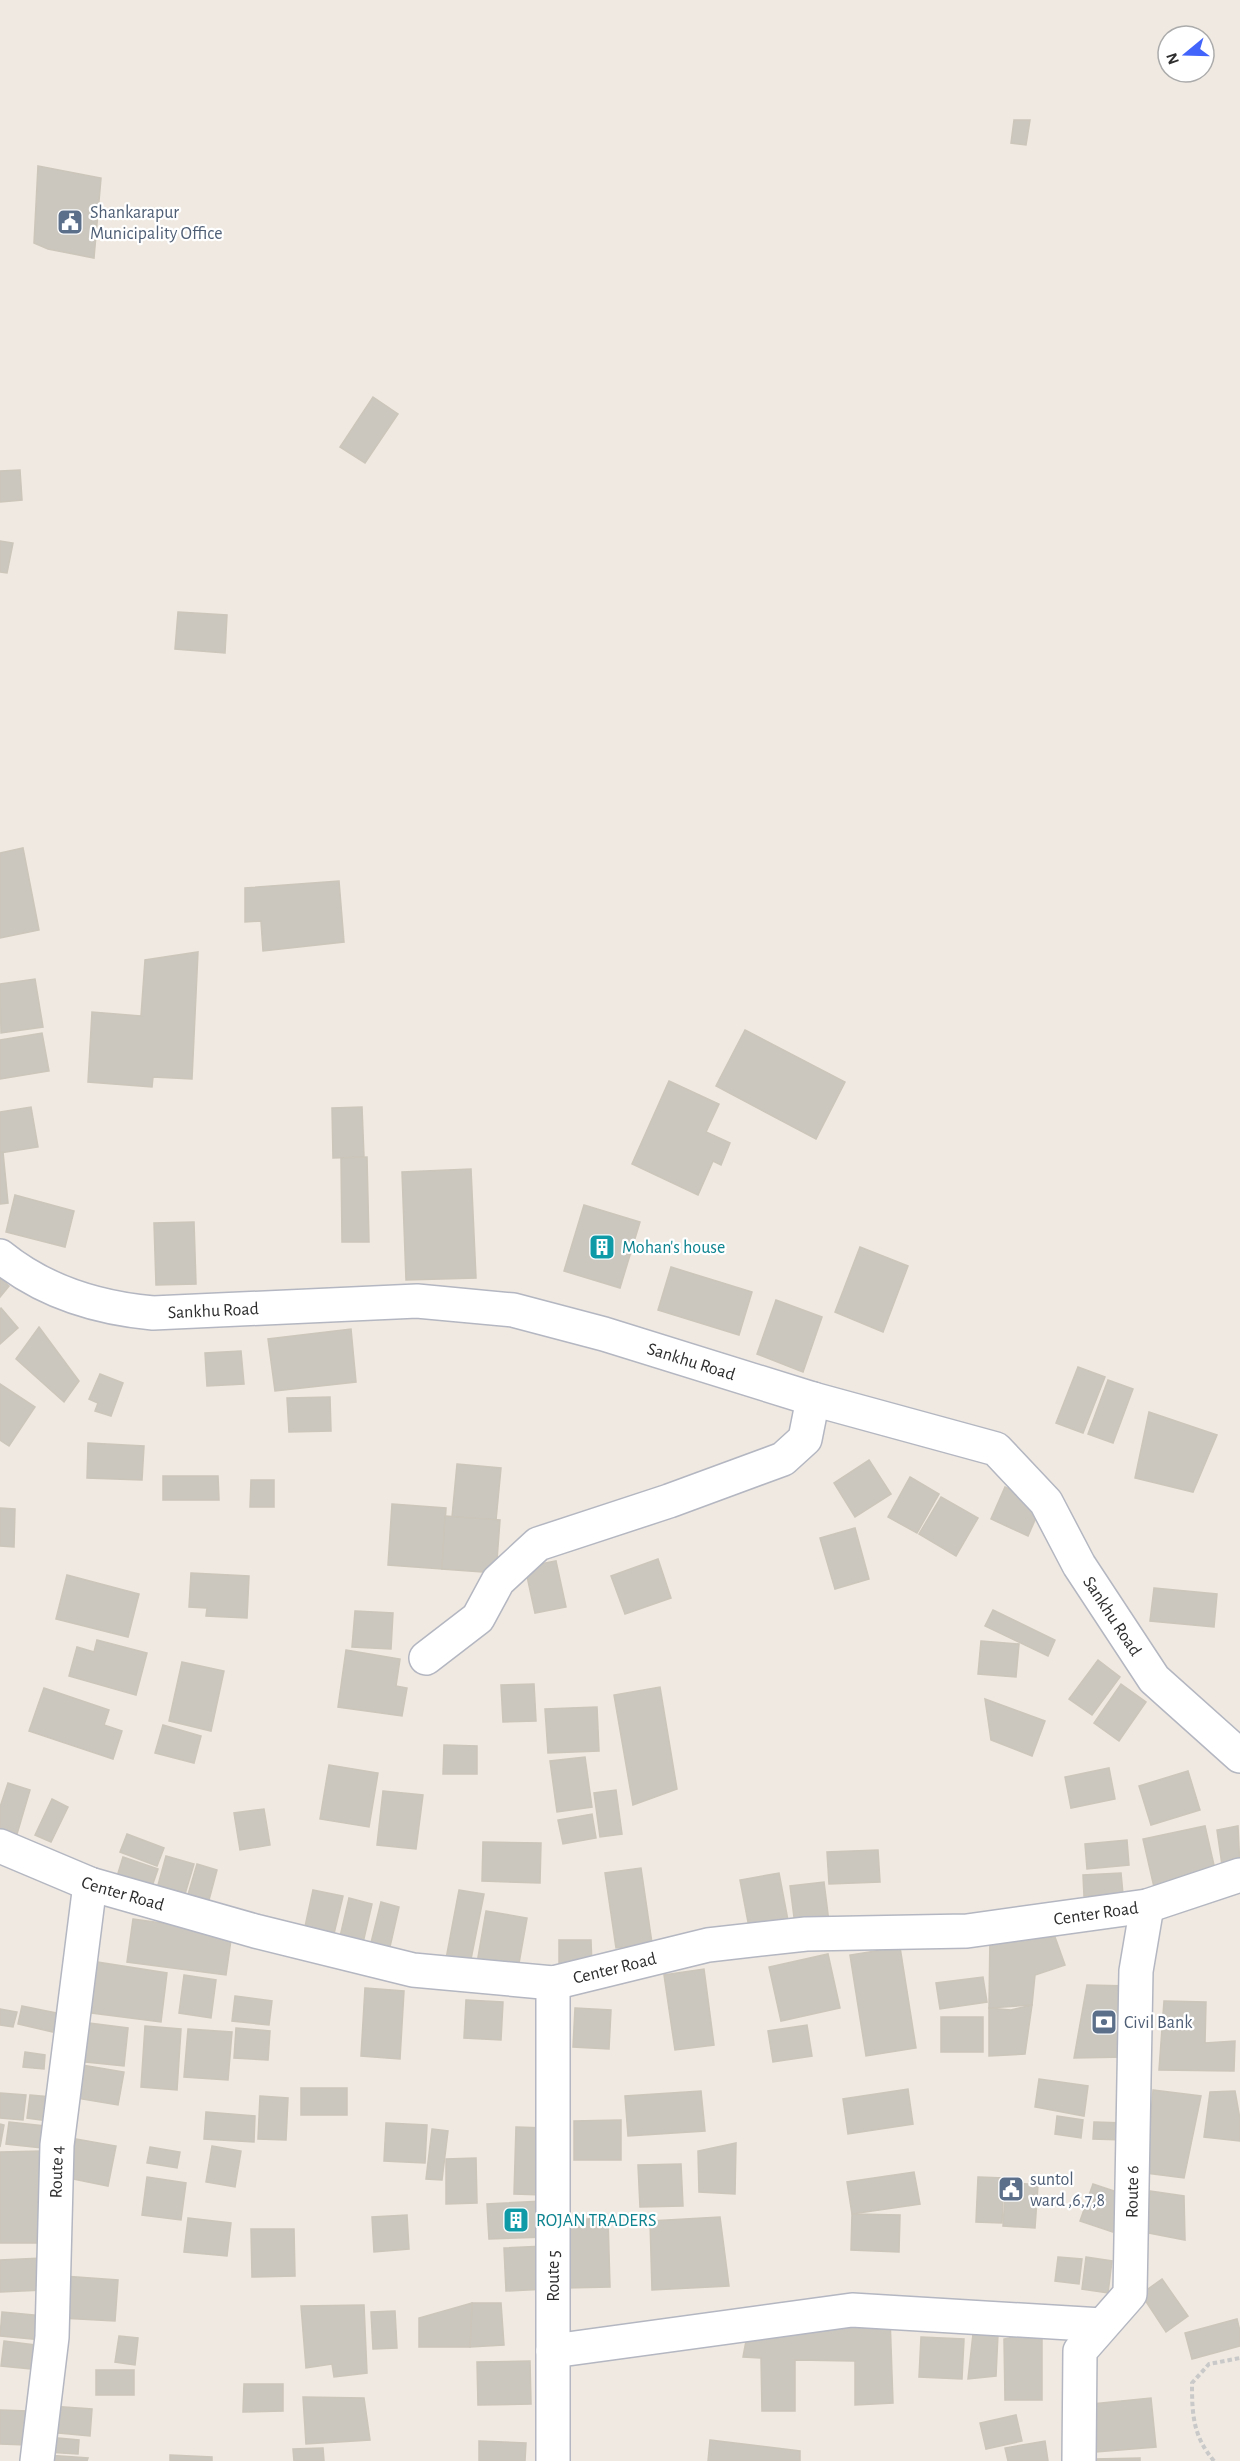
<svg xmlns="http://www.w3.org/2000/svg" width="1240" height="2461" viewBox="0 0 1240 2461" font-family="'Alegreya Sans',sans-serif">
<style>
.building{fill:#cbc7bf;stroke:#cbc5ba;stroke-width:1.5}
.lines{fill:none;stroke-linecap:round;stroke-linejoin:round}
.minor-casing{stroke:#b4b7c1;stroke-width:36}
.secondary-casing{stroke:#b4b7c1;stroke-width:36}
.path{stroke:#c9c9c9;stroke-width:4;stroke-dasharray:4.5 3;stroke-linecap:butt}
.minor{stroke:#fff;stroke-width:33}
.secondary{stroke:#fff;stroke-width:33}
.labels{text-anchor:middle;stroke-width:4.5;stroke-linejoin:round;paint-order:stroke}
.service-label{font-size:18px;fill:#4e5e75;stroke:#fff;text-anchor:start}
.culture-label{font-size:18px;fill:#0d838f;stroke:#fff;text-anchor:start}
.street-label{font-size:18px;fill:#2e2e2e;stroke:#fff}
</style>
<rect width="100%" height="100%" fill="#efe9e1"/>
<g class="building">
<path d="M1014,120H1030L1026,145L1011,143Z"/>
<path d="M38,166L101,178L94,258L48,249L34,243Z"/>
<path d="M373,397L398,414L365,463L340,447Z"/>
<path d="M20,470L22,500L0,502V471Z"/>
<path d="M0,541L13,543L7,573L0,572Z"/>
<path d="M178,612L227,615L225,653L175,649Z"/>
<path d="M23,848L39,930L0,938V853Z"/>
<path d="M339,881L344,942L263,951L261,921L245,922V888Z"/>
<path d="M198,952L192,1079L153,1077L152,1087L88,1082L92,1012L141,1016L145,960Z"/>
<path d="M35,979L43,1027L1,1033L0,984Z"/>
<path d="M745,1030L845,1082L816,1139L716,1086Z"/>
<path d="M42,1033L49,1071L0,1079V1040Z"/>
<path d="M669,1081L719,1104L706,1132L730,1143L721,1165L713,1161L698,1195L632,1164Z"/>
<path d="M31,1107L38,1147L0,1153V1112Z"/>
<path d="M362,1107L364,1157L333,1158L332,1108Z"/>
<path d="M3,1152L8,1203L0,1204V1153Z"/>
<path d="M367,1157L369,1242H342L341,1158Z"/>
<path d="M471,1169L476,1278L406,1280L402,1172Z"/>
<path d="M15,1195L74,1211L65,1247L6,1232Z"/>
<path d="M584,1205L640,1222L620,1288L564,1271Z"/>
<path d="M194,1222L196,1284L156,1285L154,1223Z"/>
<path d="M860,1247L908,1266L883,1332L835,1312Z"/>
<path d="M671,1267L752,1292L739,1335L658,1310Z"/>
<path d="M0,1278L9,1286L0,1297Z"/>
<path d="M776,1300L822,1317L803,1372L757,1354Z"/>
<path d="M1,1308L18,1328L0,1344V1309Z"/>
<path d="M39,1327L79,1381L64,1402L16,1359Z"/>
<path d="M351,1329L356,1382L275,1391L268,1339Z"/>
<path d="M241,1351L244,1384L207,1386L205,1353Z"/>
<path d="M1078,1367L1105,1377L1083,1433L1056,1423Z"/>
<path d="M100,1374L123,1383L111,1416L95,1411L98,1403L89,1399Z"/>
<path d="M1108,1380L1133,1389L1113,1443L1088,1434Z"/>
<path d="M0,1384L35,1407L9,1446L0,1440Z"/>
<path d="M330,1397L331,1431L289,1432L287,1398Z"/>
<path d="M1149,1412L1217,1435L1193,1492L1135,1478Z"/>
<path d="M88,1443L144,1446L142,1480L87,1478Z"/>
<path d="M869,1460L891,1494L855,1517L834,1483Z"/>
<path d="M457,1464L501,1468L496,1520L452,1517Z"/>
<path d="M163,1476H218L219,1500H163Z"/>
<path d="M910,1477L939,1494L917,1533L888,1517Z"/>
<path d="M251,1480H274V1507H250Z"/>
<path d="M1005,1487L1042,1504L1028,1536L991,1519Z"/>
<path d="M941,1497L978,1518L956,1556L919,1534Z"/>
<path d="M392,1504L446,1508L442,1569L388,1565Z"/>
<path d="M0,1508L15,1509L14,1547L0,1546Z"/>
<path d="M445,1516L500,1520L496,1573L442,1569Z"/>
<path d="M855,1528L869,1579L835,1589L820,1538Z"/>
<path d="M658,1559L671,1598L625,1614L611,1576Z"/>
<path d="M556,1561L566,1607L535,1613L525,1567Z"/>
<path d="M191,1573L249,1576L247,1618L206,1616L207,1608L189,1607Z"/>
<path d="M67,1575L139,1594L128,1637L56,1619Z"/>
<path d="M1154,1588L1217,1594L1214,1627L1150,1621Z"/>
<path d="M993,1610L1055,1640L1048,1656L985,1626Z"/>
<path d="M355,1611L393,1613L391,1649L352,1647Z"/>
<path d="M97,1640L147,1653L136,1695L69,1676L77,1647L94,1652Z"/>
<path d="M981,1641L1019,1644L1016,1677L978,1674Z"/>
<path d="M346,1650L400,1659L396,1686L407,1688L402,1716L338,1707Z"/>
<path d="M1098,1660L1120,1677L1092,1715L1069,1699Z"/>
<path d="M182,1662L224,1671L211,1731L169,1721Z"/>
<path d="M534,1684L536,1721L503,1722L501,1685Z"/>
<path d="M1121,1684L1146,1702L1119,1741L1094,1723Z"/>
<path d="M660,1687L677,1789L633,1805L614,1695Z"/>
<path d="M44,1688L109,1710L104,1725L122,1731L113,1759L29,1731Z"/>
<path d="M985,1699L1045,1721L1032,1756L991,1740Z"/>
<path d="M597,1707L599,1751L548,1753L545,1709Z"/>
<path d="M163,1725L201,1736L194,1763L155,1753Z"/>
<path d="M444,1745L477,1746V1774H443Z"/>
<path d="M585,1757L592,1807L557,1812L550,1761Z"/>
<path d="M329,1765L378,1773L369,1827L320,1819Z"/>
<path d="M1109,1768L1115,1799L1071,1808L1065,1777Z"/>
<path d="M1188,1771L1200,1810L1151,1825L1139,1786Z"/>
<path d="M8,1783L30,1790L17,1834L0,1828V1807Z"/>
<path d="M616,1790L622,1834L600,1837L594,1793Z"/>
<path d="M383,1791L423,1795L416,1849L377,1845Z"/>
<path d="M52,1799L68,1807L51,1842L35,1835Z"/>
<path d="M264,1809L270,1845L240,1850L234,1813Z"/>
<path d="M592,1814L596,1838L563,1844L558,1820Z"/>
<path d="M1205,1826L1216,1874L1154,1887L1143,1839Z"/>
<path d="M1238,1826L1240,1869L1223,1872L1217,1830Z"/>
<path d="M127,1834L164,1848L157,1866L120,1852Z"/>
<path d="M1127,1840L1129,1865L1087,1869L1085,1844Z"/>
<path d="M483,1842L541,1843L540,1883L482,1881Z"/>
<path d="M878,1850L880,1882L829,1884L827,1852Z"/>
<path d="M166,1856L194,1864L182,1904L155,1896Z"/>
<path d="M123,1857L158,1869L149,1895L115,1883Z"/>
<path d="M197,1864L217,1870L206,1911L185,1905Z"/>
<path d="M641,1868L652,1943L616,1948L605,1873Z"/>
<path d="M779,1873L790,1931L751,1938L740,1880Z"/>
<path d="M1121,1873L1123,1894L1084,1896L1083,1875Z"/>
<path d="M824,1882L829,1922L795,1925L790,1886Z"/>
<path d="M313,1890L343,1896L332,1942L303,1936Z"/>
<path d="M459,1890L484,1894L470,1964L446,1959Z"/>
<path d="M349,1898L372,1904L362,1947L339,1941Z"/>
<path d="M381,1902L399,1907L389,1951L370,1947Z"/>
<path d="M486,1911L527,1918L518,1969L477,1963Z"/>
<path d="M133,1919L232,1933L226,1975L127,1962Z"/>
<path d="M990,1934L1032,1938L1055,1937L1065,1965L1035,1975L1032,2005L989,2008Z"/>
<path d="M559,1940H591L592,1967L559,1968Z"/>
<path d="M900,1947L916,2048L866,2056L850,1955Z"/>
<path d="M828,1954L840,2008L781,2021L769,1967Z"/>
<path d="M91,1961L167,1973L161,2022L84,2012Z"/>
<path d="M704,1969L714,2045L675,2050L664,1975Z"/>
<path d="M184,1975L216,1980L211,2018L179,2013Z"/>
<path d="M983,1977L987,2002L940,2009L936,1983Z"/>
<path d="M1087,1985L1129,1986L1126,2057L1074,2058Z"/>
<path d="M365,1988L404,1991L400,2059L361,2056Z"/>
<path d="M235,1996L272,2001L269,2025L232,2021Z"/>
<path d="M466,2000L503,2002L501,2040L464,2038Z"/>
<path d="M1164,2001L1206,2002L1205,2043L1235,2041L1234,2071L1159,2070Z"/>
<path d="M1032,2005L1025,2054L989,2056V2008L1011,2010Z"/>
<path d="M22,2006L57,2013L53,2032L18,2024Z"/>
<path d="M575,2008L611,2010L609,2049L573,2047Z"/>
<path d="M0,2009L17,2012L13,2027L0,2025Z"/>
<rect x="941" y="2017" width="42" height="35"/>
<path d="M81,2022L128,2028L124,2066L76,2061Z"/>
<path d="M807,2025L812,2056L773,2062L768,2031Z"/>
<path d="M145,2026L181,2029L177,2090L141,2087Z"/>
<path d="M236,2028L270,2031L268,2060L234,2058Z"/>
<path d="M188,2029L232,2032L228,2080L184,2077Z"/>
<path d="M25,2052L45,2055L44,2069L23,2067Z"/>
<path d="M76,2064L124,2072L118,2105L70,2097Z"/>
<path d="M1039,2079L1088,2086L1084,2116L1035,2107Z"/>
<rect x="301" y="2088" width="46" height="27"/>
<path d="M908,2089L913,2124L848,2134L843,2099Z"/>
<path d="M1153,2090L1201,2096L1184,2178L1146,2173Z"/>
<path d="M701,2091L705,2131L628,2136L625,2096Z"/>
<path d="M1235,2091L1240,2119V2141L1204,2137L1210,2092Z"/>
<path d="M0,2093L26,2095L23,2120L0,2118Z"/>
<path d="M30,2095L51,2097L48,2121L27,2118Z"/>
<path d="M260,2096L288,2098L286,2140L258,2139Z"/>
<path d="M206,2112L255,2116L254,2142L204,2139Z"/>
<path d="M1057,2116L1083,2120L1081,2138L1055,2134Z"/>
<path d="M621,2120V2160H574V2121Z"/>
<path d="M9,2122L45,2126L42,2148L6,2144Z"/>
<path d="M1094,2122L1125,2123L1124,2140L1093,2139Z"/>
<path d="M386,2123L427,2125L425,2163L384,2161Z"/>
<path d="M0,2124L4,2125L0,2147Z"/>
<path d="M516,2127L546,2128L544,2195L514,2194Z"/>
<path d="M432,2129L448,2131L442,2180L426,2179Z"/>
<path d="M76,2139L116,2146L108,2186L68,2178Z"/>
<path d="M736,2143L735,2194L699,2192L698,2151Z"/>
<path d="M212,2146L241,2151L235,2187L206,2182Z"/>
<path d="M150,2147L180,2152L177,2168L147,2163Z"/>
<path d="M42,2151L43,2243H0V2152Z"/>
<path d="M476,2158L477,2203L446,2204V2159Z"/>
<path d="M681,2164L683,2206L640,2207L638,2165Z"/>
<path d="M914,2172L920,2204L852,2214L847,2182Z"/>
<path d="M147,2177L186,2183L181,2220L142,2215Z"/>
<path d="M978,2177L1004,2178L1002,2223L976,2222Z"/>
<path d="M1006,2182L1038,2185L1035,2228L1003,2226Z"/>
<path d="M1093,2184L1126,2195L1113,2232L1080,2221Z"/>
<path d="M1150,2191L1184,2196L1185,2240L1148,2233Z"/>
<path d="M543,2201L545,2237L489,2239L487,2204Z"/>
<path d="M852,2214L900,2215L899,2252L851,2250Z"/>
<path d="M407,2215L409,2249L374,2252L372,2217Z"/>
<path d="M720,2217L729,2286L652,2290L650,2221Z"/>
<path d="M188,2218L231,2223L227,2256L184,2252Z"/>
<path d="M608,2218L610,2287L565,2288L564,2220Z"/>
<path d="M251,2229H294L295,2276L252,2277Z"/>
<path d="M545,2246L547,2289L506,2291L504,2248Z"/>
<path d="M1058,2257L1082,2259L1079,2284L1055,2281Z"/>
<path d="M1086,2257L1112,2261L1108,2293L1082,2289Z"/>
<path d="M42,2258L43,2290L0,2292V2260Z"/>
<path d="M63,2276L118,2280L115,2321L61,2318Z"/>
<path d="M1162,2279L1188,2316L1166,2332L1141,2294Z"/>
<path d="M472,2303H501L504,2345L470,2347Z"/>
<path d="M472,2303L470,2347H419V2318Z"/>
<path d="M364,2305L367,2373L334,2377L332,2364L306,2368L301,2306Z"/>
<path d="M395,2311L397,2348L373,2349L371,2312Z"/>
<path d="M2,2312L44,2316L42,2340L0,2336Z"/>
<path d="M890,2317L893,2403L855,2405V2361L795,2360V2411H762L761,2358L743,2357L749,2325Z"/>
<path d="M1237,2319L1240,2331V2346L1192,2359L1185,2333Z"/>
<path d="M1042,2331V2400H1005L1004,2339Z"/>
<path d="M973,2334H998L996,2376L968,2379Z"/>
<path d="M119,2336L138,2338L135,2365L115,2362Z"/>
<path d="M921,2337L964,2339L962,2379L919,2377Z"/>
<path d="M4,2341L43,2346L41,2370L1,2366Z"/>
<path d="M530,2361L531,2404L478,2405L477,2362Z"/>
<rect x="96" y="2370" width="38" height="25"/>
<path d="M244,2384H283V2411L243,2412Z"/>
<path d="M303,2397L364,2398L370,2440L306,2444Z"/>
<path d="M1151,2398L1156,2447L1096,2452L1092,2404Z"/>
<path d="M50,2406L92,2409L90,2436L48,2432Z"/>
<path d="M0,2410L28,2411L27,2445L0,2444Z"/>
<path d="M1016,2415L1022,2441L986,2449L980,2423Z"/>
<path d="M47,2437L79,2440L78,2454L46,2452Z"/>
<path d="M710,2440L800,2451V2461H708Z"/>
<path d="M479,2441L526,2443L525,2461H479Z"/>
<path d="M1045,2441L1048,2461H1008L1005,2448Z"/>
<path d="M323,2448L324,2461H294L293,2449Z"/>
<path d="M46,2455L88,2458L87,2461H46Z"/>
<path d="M170,2455L212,2457V2461H170Z"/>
<path d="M1140,2458V2461H1095L1094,2459Z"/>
</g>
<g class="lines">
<g class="minor-casing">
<g id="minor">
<path d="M426,1658L478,1618L498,1581L538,1544L669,1501L783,1459L805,1439L813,1399"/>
<path id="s1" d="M0,1846L90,1884L255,1931L413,1970L553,1983L708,1945L806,1934L967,1931L1147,1906L1240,1875"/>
<path d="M553,2351L852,2310L1102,2325"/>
<path id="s2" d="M37,2461L52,2337L57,2145L90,1884"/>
<path d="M553,2461V1983"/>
<path id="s3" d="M1079,2461L1080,2351L1130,2294L1136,1971L1147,1906"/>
</g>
</g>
<g class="secondary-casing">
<g id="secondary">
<path id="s4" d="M0,1256C43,1291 98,1308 153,1313L417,1301L513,1310L604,1334L813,1399L996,1449L1046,1502L1079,1565L1154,1679L1240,1756"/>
</g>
</g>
<path class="path" d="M1214,2461C1193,2436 1192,2415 1192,2383L1209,2364L1240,2358"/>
<use href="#minor" class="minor"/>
<use href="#secondary" class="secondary"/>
</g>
<defs>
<g id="civic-square" transform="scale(1.35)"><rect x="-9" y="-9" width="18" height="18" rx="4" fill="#5c6f8a" stroke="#fff"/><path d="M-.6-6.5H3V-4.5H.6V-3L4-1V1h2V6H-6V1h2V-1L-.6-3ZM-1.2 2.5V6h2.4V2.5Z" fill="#fff"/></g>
<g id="building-square" transform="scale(1.35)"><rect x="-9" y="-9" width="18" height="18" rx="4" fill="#0f9aa8" stroke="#fff"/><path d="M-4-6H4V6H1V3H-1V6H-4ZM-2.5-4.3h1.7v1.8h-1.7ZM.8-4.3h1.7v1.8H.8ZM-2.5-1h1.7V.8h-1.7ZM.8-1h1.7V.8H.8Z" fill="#fff"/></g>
<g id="bank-square" transform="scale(1.35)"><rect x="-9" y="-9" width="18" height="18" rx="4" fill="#5c6f8a" stroke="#fff"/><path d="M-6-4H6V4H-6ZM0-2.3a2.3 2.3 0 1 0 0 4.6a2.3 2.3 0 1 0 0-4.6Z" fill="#fff"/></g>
</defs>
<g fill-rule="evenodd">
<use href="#civic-square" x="70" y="222"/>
<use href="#building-square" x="602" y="1247"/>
<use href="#bank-square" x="1104" y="2022"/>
<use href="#civic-square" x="1011" y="2189"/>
<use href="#building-square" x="516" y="2220"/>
</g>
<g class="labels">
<g class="service-label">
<text x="90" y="218">Shankarapur<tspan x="90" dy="21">Municipality Office</tspan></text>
<text x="1124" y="2028">Civil Bank</text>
<text x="1030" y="2185">suntol<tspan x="1030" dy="21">ward ,6,7,8</tspan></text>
</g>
<g class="culture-label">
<text x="622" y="1253">Mohan's house</text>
<text x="536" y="2226">ROJAN TRADERS</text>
</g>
<g class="street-label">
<text dy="6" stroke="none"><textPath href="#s4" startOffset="226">Sankhu Road</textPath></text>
<text dy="6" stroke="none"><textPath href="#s4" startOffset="712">Sankhu Road</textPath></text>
<text dy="6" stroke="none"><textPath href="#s4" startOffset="1234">Sankhu Road</textPath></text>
<text dy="6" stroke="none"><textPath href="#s1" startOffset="132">Center Road</textPath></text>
<text dy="6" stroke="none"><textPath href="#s1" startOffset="1122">Center Road</textPath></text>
<text dy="6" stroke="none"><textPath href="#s1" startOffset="636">Center Road</textPath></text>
<text dy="6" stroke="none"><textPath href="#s2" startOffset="290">Route 4</textPath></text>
<text dy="6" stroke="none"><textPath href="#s3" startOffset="288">Route 6</textPath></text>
<text transform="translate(553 2276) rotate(-90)" y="6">Route 5</text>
</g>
</g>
<g transform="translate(1186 54) rotate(251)"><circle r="28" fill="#ffffff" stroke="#ababab" stroke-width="1.5"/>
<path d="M0-4.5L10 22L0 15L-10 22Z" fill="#4264fb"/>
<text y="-9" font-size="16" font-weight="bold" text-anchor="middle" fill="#2e2e2e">N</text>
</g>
</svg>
